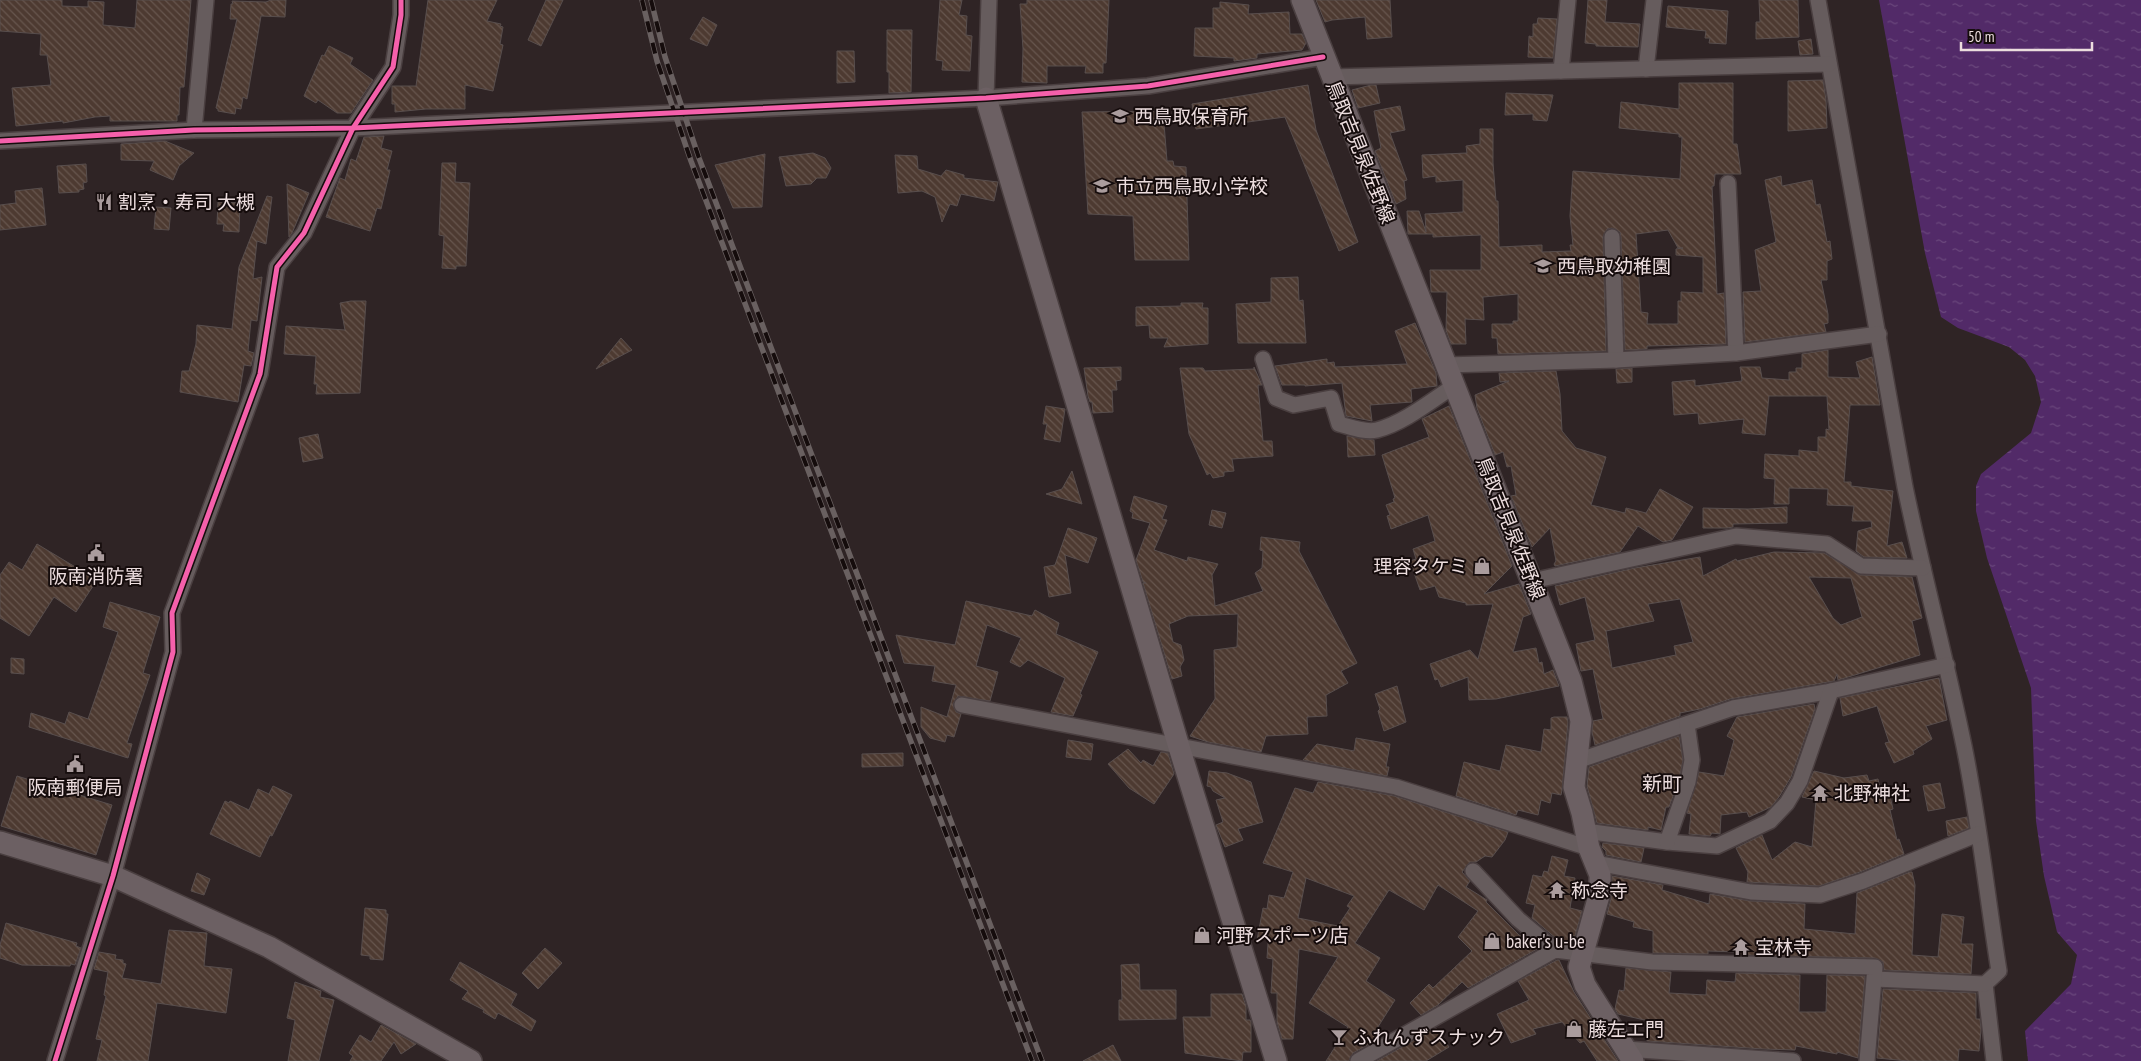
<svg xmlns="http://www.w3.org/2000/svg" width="2141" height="1061" viewBox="0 0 2141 1061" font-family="'PT Sans Narrow','Noto Sans JP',sans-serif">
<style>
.water{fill:url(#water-ripples)}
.building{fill:url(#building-back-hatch);stroke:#584e4d;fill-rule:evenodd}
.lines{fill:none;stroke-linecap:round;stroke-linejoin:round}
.street-casing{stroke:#4a3f40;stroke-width:18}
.secondary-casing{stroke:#4a3f40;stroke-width:24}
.street{stroke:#665c5d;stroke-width:15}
.secondary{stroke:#6c6063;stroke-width:21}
.rail-casing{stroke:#696060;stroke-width:5.5}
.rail{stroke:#150c0c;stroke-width:4;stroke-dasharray:11;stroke-linecap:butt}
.cycleway-casing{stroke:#150c0c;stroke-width:8}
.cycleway{stroke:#f560ab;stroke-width:5}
.labels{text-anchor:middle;stroke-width:4;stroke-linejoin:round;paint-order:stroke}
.poi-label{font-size:19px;fill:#ecddde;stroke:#150c0c;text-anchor:start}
.street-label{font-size:19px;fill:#ecddde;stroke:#150c0c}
.neighbourhood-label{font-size:20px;fill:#ecddde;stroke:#150c0c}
</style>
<defs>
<pattern id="water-ripples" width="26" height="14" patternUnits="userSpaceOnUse" patternTransform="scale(1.25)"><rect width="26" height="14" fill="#522a68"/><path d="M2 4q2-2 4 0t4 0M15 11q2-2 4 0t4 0" fill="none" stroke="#6b487d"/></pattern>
<pattern id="building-back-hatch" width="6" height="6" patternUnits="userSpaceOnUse" patternTransform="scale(1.25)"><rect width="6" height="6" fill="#4d3a31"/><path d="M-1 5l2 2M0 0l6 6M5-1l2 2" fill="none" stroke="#67564e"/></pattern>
</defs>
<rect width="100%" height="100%" fill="#2f2425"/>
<path class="water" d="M1879,0H2141V1061H2028L2025,1031L2071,984L2077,955L2057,932L2044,876L2036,821L2031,688L1987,558L1976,511V486L1981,474L2031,433L2041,402L2035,376L2025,360L2009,347L1958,328L1941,317L1925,253Z"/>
<g class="building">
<path d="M0,0H62V6L88,7V1L104,2L103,25L135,28L137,0H191L184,87H180L179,115H177V121H110V116L95,117L63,123V121L16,126L12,88L51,85L47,55H40L41,34L0,31Z"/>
<path d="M271,0H286L285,17L261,16L247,99L243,97L241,109L236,108L235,114L218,111V109L216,108L237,19H230L231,4H233L232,1L266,2Z"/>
<path d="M428,0H497L487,21L501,24L500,26L503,27L500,44L503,45L493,91L465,85V109H426L395,112V104H392V86H416Z"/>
<path d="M546,0H563L541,46L528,40Z"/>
<path d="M940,0H962L959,15L967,16L966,35L972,36L970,71L942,70L943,61L936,60Z"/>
<path d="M1027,0H1109L1106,63H1103V73H1085L1086,66H1047V83L1022,82L1023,49L1020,4H1027Z"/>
<path d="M1316,0H1390L1392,37L1367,39L1365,17L1332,20L1325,22Z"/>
<path d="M1588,0H1607L1605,22L1640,24L1638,47L1596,46V44L1585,43Z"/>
<path d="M1759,0H1798L1799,37L1756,39V22H1760Z"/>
<path d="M1220,2L1249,5L1248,14L1289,12L1290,34H1302L1306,43L1302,50L1257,54V58L1234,61V58L1194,56L1195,28H1213V8H1220Z"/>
<path d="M1668,6L1728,11L1726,44L1709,43L1710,38H1705L1706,31L1666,27Z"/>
<path d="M703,17L717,25L707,46L690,39Z"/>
<path d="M1538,18L1557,19L1553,58L1528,57L1529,36L1533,37V24H1537Z"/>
<path d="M887,30H912L911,92L889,93V72H887Z"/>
<path d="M1811,39L1813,54L1800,55L1798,41Z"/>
<path d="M329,46L353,58L350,64L373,80L351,113H337L318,100L316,103L304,96L322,55L324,56Z"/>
<path d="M837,51H854L855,82L837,83Z"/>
<path d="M1823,80L1826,100L1827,128L1788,131V81Z"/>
<path d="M1679,83H1733V144H1737L1741,174H1715L1714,186H1712L1717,294L1724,293L1726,344L1647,346V349L1625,350L1621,237L1620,232L1612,228L1607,229L1603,237L1606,351L1498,354L1497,338H1492V324H1513V321H1518V294L1483,297L1484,320L1465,319L1466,344H1451L1446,330L1447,292H1431L1430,270H1481V235L1433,237V234H1408L1407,211H1419L1426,232L1425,214L1463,212V180L1436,182V176L1423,178L1422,155L1467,153L1466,146L1480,144V129H1493V163L1496,201H1498L1499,247L1542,245V252L1571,251L1570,245H1573L1570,216L1573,171L1680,179L1682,137H1679V134L1619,128L1621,102L1679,109ZM1668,230L1678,248H1683L1676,249V255L1703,257V293L1681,292V301H1678V324H1647L1648,313L1641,312L1636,234Z"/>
<path d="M1308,85L1316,130L1358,242L1339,251L1285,117L1196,129L1192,104Z"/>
<path d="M1371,85H1376L1380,103L1358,108L1352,90Z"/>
<path d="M1506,93L1553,95L1547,121L1533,120V114L1505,115Z"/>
<path d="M1400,106L1405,130L1390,133L1407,180L1404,181L1406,199L1396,204L1375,151L1381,148L1374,111Z"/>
<path d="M1163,111L1167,161H1173L1174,166L1186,167L1189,260H1135L1133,216L1088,214L1082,112Z"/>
<path d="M384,136L381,148L392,151L387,170H390L381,209L377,208L370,231L326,217L340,178L345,180L351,159L356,161L364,137Z"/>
<path d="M165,141L194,153L179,166L173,180L150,170L154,161L121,160V144Z"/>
<path d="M813,153L825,158L831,168L826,178H817L811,184L786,186L779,157Z"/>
<path d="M765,154L762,207L733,208L715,165Z"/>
<path d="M895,155L917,156L918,169L941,176L946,170L964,175V178L998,182L994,201L961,194L957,206L950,204L942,222L935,197L922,191L898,193Z"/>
<path d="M442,163H456L455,182L470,183L466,266H456V269L442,268L444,236L439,235Z"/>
<path d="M86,164L87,182L83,183L84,189L79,190V192L59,193L57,166Z"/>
<path d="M1781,176L1782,186L1812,180L1816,205L1820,204L1827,242L1830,241L1832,259L1827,261V280H1821L1828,314V323L1824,324L1826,332L1745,342L1743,292L1761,291L1755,250L1776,242L1765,180Z"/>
<path d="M287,184L309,193L292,233L289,237Z"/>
<path d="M42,188L46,225L0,230V205L16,203L15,191Z"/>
<path d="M267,196L272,197L266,244L257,241L253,279L262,277L257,321L251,320L248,351L254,353L251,366L244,365L238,402L180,392L182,371H189L196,344L197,325L232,329L239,267Z"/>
<path d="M218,202L240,203L239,232L223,231L224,224H217Z"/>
<path d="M156,207L171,208L169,230L154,229Z"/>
<path d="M1298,277L1299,301L1303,300L1306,343H1238L1236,304L1271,302V278Z"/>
<path d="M351,301H366L360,393L316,394L317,384H314L316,356L284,354L286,326L345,330L340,303Z"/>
<path d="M1181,303H1203L1202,308H1208V344L1164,347L1168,338H1150L1149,325L1136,326V307L1181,306Z"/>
<path d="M1415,323L1436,373L1437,386L1411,389L1412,402L1370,405L1372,421L1346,416L1342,383L1305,386V385H1282L1275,366L1327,359V363L1334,362L1335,367L1407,364L1395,331Z"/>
<path d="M621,338L632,350L596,369Z"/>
<path d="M1828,350V377L1860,378L1856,362L1872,357L1880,405H1850L1844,482H1851V486L1893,491L1887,546L1902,542L1907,558L1864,557L1856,551L1858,531L1872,527L1871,521H1852L1854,506L1827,505L1828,489L1789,488V504H1774L1775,479L1764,478L1765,454L1799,456V450L1818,452V437H1826V429L1829,430L1827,396H1769L1765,435L1742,433L1744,419L1699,424L1698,413L1674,415L1672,382L1695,380V386L1742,381L1740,367H1760L1762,378L1789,380V372H1796V368H1802V354Z"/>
<path d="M1121,367V380L1116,381L1117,390H1112L1113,412L1093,413L1092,402H1090L1088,396L1084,368Z"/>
<path d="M1254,367L1262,385H1258L1263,441H1272L1273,456L1232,459L1234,471L1224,472V476L1213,478L1210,473L1207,475L1189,434L1180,368H1203L1205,371L1254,369Z"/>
<path d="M1632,368V382L1617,383L1616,369Z"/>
<path d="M1556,371L1560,394L1562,431L1576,448L1606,457L1591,505L1625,513L1626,508L1646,513L1660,489L1693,507L1672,540L1663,542L1638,526L1620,552L1555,566L1554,564L1556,561L1550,528L1532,547L1511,496L1516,495L1511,466L1507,467L1503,452L1495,455L1477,408L1475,395L1509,381L1500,382L1499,373Z"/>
<path d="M1046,406L1065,409L1060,442L1044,439L1047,424H1043Z"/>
<path d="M1449,406L1512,566L1484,594L1519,584L1531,614L1523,617L1513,652L1536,648L1539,663L1542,662L1544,674L1553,670L1559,686L1496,699L1469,700L1468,677L1441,687L1438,679L1435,680L1430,664L1470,650L1478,659L1493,604L1466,605V603L1439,597L1435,586L1420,590L1410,561L1416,559L1413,549L1435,541L1428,515L1391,529L1387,516L1390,515L1386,505L1394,502L1393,499L1395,498L1382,455L1429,437L1422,419Z"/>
<path d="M318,434L323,458L303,462L299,438Z"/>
<path d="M1347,436L1374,440L1375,455L1348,457Z"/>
<path d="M1072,471L1082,504L1046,494L1062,489Z"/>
<path d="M1134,496L1167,506L1162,519L1167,520L1154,550L1187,561L1188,557L1218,564L1212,575L1215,606L1263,591L1255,573L1262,568L1263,551L1260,550L1261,537L1300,542L1299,551L1357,663L1341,671L1348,683L1326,695L1327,716L1307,717L1308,734L1266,736L1261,752L1208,742L1190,736L1215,699L1214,650L1237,647L1238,614L1188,616L1169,624L1173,642L1181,645L1184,660L1180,667L1182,676L1172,679L1143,583H1146L1143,582L1136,560L1150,523L1132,518L1133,513L1130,511Z"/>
<path d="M1787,507V523L1733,524V527L1727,528H1703V508L1748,509Z"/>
<path d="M1212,510L1226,513L1222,528L1209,525Z"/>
<path d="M1068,528L1097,538L1088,563L1065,555L1071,593L1049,597L1044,567L1055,565Z"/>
<path d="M37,544L97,580L76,612L54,597L29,636L0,618V575L9,562L22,570Z"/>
<path d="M1774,552L1824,553L1860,575L1912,577L1922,618L1912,621L1920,655L1845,678L1838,680L1837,674L1834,681L1730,699L1700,709L1680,713V716L1595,745L1592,732L1593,721L1603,719L1593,669L1581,671L1576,644L1595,640L1585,597L1560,605L1555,586L1635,568L1700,557L1703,576L1736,559L1737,561ZM1809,577L1851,578L1862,617L1841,625L1833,618ZM1680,599L1693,642L1674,646L1676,655L1612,668L1606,631L1654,621L1648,604Z"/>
<path d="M966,601L1032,616L1035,610L1059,623L1056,634L1098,652L1080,694L1082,695L1073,716L1051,712L1065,678L1028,660L1020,667L1010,662L1021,638L987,625L976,666L998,672L990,701L958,696L953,704L956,712L961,714L954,737L947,735L945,742L930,738L921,727V707L947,717L956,685L932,681L935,666L904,663L896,635L955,645Z"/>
<path d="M110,602L160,617L143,673L150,675L127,743L132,744L128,758L29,727L31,713L65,724L69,712L88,719L118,632L103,627Z"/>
<path d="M11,658L24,659V674L11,673Z"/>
<path d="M1939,678L1947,720L1926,726L1932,739L1913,751L1914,754L1894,763L1885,743L1889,742L1877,706L1843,716L1840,698Z"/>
<path d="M1397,686L1406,722L1384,731L1378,711L1380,709L1375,694Z"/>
<path d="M1814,704L1815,709L1791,777L1779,797L1771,807L1749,817L1747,812L1721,815L1720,834L1712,833L1710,836L1689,834L1691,814L1687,813L1699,772L1724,776L1734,740L1727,736L1737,717Z"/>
<path d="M1554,717H1567L1568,722L1562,790L1561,795L1552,793L1550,803L1541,800L1538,815L1518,810L1516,815L1456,796L1464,762L1500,771L1506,745L1541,752L1544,729L1551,730V718Z"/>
<path d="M1679,736L1683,760L1679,780L1669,807H1666L1661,830L1648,827V830L1597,823L1587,786L1589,767Z"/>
<path d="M1356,738L1390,744L1386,767H1389L1387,776L1303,760L1317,744L1354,751Z"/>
<path d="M1068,740L1093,744L1091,760L1066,757Z"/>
<path d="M1128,749L1141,763L1143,760L1153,766L1161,752L1168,753L1174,774L1154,804L1129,788L1108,764Z"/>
<path d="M903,753V766L862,767V754Z"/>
<path d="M1209,771L1227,773L1251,782L1263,822L1238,829L1243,840L1225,847L1216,825L1223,822L1216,800L1225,798L1213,791L1211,787L1207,786Z"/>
<path d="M1814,771L1844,778L1867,775L1869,781L1878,779L1882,798L1890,796L1893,809L1890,810L1897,840L1899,839L1904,854L1860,872L1819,886L1747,882L1748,872L1736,848L1762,835L1772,860L1795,842L1812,847L1816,800L1802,797Z"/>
<path d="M17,776L112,805L96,855L1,826Z"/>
<path d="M1318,782L1394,796L1508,832L1505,840L1492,857L1485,856L1476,862H1470L1462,872L1470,881L1466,887L1487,900L1486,902L1519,935L1539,948L1468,988L1462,982L1438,1005L1421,1015L1410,1003L1429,984L1433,988L1472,951L1458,937L1478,911L1438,885L1424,910L1389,890L1355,943L1380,958L1366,981L1395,1000L1376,1030L1379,1031L1371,1043L1353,1053L1349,1061H1326L1348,1027L1309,1003L1338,957L1299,949L1293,1039H1282L1277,1022V993H1271L1273,959L1267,958L1269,929L1257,940L1263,908L1267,909L1269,895L1284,898L1293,872L1263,863L1295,788L1313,793ZM1306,878L1354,896L1347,906L1350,908L1338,926L1298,918Z"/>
<path d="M1940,783L1945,808L1928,811L1923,786Z"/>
<path d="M273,786L292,795L272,836L270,835L260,857L210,834L225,801L229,803L230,801L249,810L258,789L269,794Z"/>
<path d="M1967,817L1969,828L1948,836L1946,821Z"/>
<path d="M1603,843L1644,848L1641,862L1606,855V851L1602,847Z"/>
<path d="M1552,856L1568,860L1564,876L1575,878L1570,908L1582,911L1573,943L1557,939L1532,918L1535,905L1526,903L1533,875L1542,877L1544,871L1548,872Z"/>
<path d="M1910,872H1912L1915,885L1912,955L1938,957L1942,914L1964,917L1961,944H1973L1971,974L1884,970L1883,962L1875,958L1738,955V952L1708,951V954L1653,953V931L1633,927L1634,922L1607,914L1612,895V876L1663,885L1662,890L1709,904L1710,894L1750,901L1805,904L1804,929L1855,934L1857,893Z"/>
<path d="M197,873L210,879L204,895L191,891Z"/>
<path d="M365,908L386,910V914H388L383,960L370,959V956L361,955Z"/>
<path d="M6,923L77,943L76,946L81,948L75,965L71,964L70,966L22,965L0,958V945Z"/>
<path d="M169,930L207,933L204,966L232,969L226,1013L157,1003L148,1061H97L102,1040L96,1039L106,996L104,995L108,972L94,969L99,952L116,955L115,959L123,960V963L126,964L122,978L161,984Z"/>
<path d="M545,948L562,963L538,989L522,973Z"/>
<path d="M1557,960H1559L1574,992L1618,1061H1597L1584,1041L1580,1043L1562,1022L1533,1029L1536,1034L1511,1043L1497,1014L1529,1000L1518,981Z"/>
<path d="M460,962L517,994L511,1005L536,1021L531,1031L498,1013L495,1019L483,1012L484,1010L462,999L468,991L450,980Z"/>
<path d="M1139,964L1140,990H1176V1019L1119,1020V1000H1122L1121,965Z"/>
<path d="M1626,968L1671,972L1669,993L1706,995L1707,980L1735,982L1736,973L1800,975L1799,1012H1826L1827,975L1865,976L1858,1058L1837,1052V1054L1796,1046L1795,1050L1763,1049L1647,1041L1649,1021L1618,1014L1615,1009L1619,990L1624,991Z"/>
<path d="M295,982L321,991L320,997L334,1000L319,1061H288L295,1020L287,1018Z"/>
<path d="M1883,989L1976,993V1019H1980L1981,1030L1979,1051L1959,1049L1958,1061H1908L1877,1058Z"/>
<path d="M1211,994H1242L1246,1006V1020H1250L1251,1022V1052H1243L1242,1061L1185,1053L1183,1017H1211Z"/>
<path d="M381,1025L416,1044L401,1054L394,1042L381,1061H350L353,1056L349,1053L360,1035L371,1042Z"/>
<path d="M1436,1028L1449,1047L1426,1061H1377Z"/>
<path d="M1113,1045L1121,1061H1083Z"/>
</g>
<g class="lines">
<g class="street-casing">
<g id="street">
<path d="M1818,0L1905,487C1923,574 1946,659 1964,746C1979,820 1987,896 1999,971L1985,984L1994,1061"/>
<path d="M1646,69L1654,0"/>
<path d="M1561,71L1568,0"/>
<path d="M1331,77L1829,64"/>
<path d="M986,98L989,0"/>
<path d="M194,130L206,0"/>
<path d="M0,141L194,130L353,128L986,98L1148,86L1323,57"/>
<path d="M1728,183L1736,353"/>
<path d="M1612,237L1616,360"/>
<path d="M1263,359L1276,398L1294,405L1331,398L1339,424C1351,427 1365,433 1377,430C1404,423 1431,401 1454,386"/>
<path d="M1446,365L1616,360L1736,353L1879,334"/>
<path d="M1532,581L1736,536L1827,544L1861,566L1923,568"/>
<path d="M962,705L1396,787L1589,848"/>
<path d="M1577,761L1733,708L1826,692L1947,665"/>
<path d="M1585,831L1667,842L1717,846L1770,821L1787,803L1800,781L1831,691"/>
<path d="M1667,842L1688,782L1692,760L1687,724"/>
<path d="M1596,863L1751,892L1820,895L1863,881L1978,834"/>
<path d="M1473,871L1518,919L1555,950"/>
<path d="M1875,979L1985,984"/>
<path d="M1626,1049L1793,1061"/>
<path d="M55,1061L113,876L173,652L172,613L260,374L277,267L304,233L353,128L393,67L401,15V0"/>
<path d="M1358,1061L1555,950L1652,962L1875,967L1867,1061"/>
</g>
</g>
<g class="secondary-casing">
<g id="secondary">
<path d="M1302,0L1571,681L1581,721L1574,787L1582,813L1589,848L1600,875V892L1579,967L1585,985L1633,1061"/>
<path d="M986,98L1179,747L1276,1061"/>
<path d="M0,842L113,876L269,947L471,1061"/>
</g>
</g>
<use href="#street" class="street"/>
<use href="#secondary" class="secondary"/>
<g class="rail-casing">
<g id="rail">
<path d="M642,0L657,61L691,161L1032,1061"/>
<path d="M651,0L665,57L699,158L1042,1061"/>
</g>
</g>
<use href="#rail" class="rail"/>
<g class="cycleway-casing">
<g id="cycleway">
<path d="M0,141L194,130L353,128L986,98L1148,86L1323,57"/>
<path d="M55,1061L113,876L173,652L172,613L260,374L277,267L304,233L353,128L393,67L401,15V0"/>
</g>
</g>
<use href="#cycleway" class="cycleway"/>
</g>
<defs>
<g id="school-bare" transform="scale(1.35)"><path d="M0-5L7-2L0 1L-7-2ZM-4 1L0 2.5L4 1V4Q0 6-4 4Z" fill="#aa9c9d" stroke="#150c0c" stroke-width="2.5" paint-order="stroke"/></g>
<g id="restaurant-bare" transform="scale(1.35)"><path d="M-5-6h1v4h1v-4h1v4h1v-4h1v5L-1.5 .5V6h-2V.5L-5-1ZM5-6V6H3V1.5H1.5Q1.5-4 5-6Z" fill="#aa9c9d" stroke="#150c0c" stroke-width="2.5" paint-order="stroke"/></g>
<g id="civic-bare" transform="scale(1.35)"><path d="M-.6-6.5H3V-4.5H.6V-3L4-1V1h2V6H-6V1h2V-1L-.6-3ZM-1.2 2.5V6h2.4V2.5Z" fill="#aa9c9d" stroke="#150c0c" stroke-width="2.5" paint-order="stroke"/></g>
<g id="shop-bare" transform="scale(1.35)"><path d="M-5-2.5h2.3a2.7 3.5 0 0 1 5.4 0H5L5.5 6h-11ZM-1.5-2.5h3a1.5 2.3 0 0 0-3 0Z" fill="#aa9c9d" stroke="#150c0c" stroke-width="2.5" paint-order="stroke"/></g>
<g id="temple-bare" transform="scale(1.35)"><path d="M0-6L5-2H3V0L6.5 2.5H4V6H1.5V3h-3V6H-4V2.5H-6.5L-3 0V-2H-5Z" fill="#aa9c9d" stroke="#150c0c" stroke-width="2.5" paint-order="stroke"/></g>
<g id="bar-bare" transform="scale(1.35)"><path d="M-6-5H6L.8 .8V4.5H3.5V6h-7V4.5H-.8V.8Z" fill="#aa9c9d" stroke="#150c0c" stroke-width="2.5" paint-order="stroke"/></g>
</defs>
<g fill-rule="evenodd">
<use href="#school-bare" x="1120" y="116"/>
<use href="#school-bare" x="1102" y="186"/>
<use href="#restaurant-bare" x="104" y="202"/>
<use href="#school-bare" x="1543" y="266"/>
<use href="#civic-bare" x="96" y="553"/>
<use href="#shop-bare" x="1482" y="566"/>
<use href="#civic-bare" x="75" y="764"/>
<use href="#temple-bare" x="1820" y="793"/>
<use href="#temple-bare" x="1557" y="890"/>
<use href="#shop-bare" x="1202" y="935"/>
<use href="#shop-bare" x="1492" y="941"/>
<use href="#temple-bare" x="1741" y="947"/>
<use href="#shop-bare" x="1574" y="1029"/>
<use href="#bar-bare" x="1339" y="1037"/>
</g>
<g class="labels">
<g class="poi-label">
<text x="1134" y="123">西鳥取保育所</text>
<text x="1116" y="193">市立西鳥取小学校</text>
<text x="118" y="209">割烹・寿司 大槻</text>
<text x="1557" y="273">西鳥取幼稚園</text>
<text x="1468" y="573" text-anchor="end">理容タケミ</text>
<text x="96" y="583" text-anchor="middle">阪南消防署</text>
<text x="75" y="794" text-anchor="middle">阪南郵便局</text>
<text x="1834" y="800">北野神社</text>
<text x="1571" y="897">称念寺</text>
<text x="1216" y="942">河野スポーツ店</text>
<text x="1506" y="948">baker's u-be</text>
<text x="1755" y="954">宝林寺</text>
<text x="1588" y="1036">藤左エ門</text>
<text x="1353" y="1044">ふれんずスナック</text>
</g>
<g class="street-label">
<text transform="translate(1361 152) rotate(68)" y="7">鳥取吉見泉佐野線</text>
<text transform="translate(1511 528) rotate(68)" y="7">鳥取吉見泉佐野線</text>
</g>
<g class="neighbourhood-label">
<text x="1662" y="791">新町</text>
</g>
</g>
<path d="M1961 42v8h131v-8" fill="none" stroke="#ecddde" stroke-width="2.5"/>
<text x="1968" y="42" font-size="15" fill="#ecddde" stroke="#150c0c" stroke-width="4" paint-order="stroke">50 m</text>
</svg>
